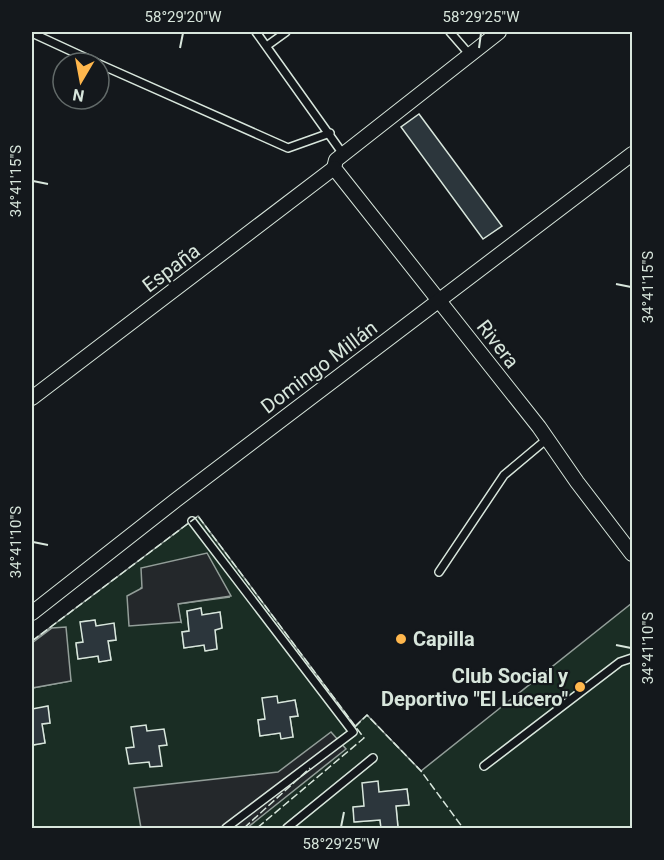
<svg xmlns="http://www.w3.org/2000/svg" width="664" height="860" viewBox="0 0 664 860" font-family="Roboto,sans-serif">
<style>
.green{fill:#1a2d24;stroke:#939e99;stroke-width:1.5;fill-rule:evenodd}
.parking{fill:#24282b;stroke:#939e99;stroke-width:1.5}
.building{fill:#2c363c;stroke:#d8e6dc;stroke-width:1.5}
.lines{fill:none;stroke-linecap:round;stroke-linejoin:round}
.lane-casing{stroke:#d8e6dc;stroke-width:10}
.street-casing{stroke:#d8e6dc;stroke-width:16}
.lane{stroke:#14181c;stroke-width:7}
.street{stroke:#14181c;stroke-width:14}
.fence{stroke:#d8e6dc;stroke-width:1.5;stroke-dasharray:8 3;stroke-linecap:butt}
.ticks{fill:none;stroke:#d8e6dc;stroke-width:2}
.poi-dot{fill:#ffb74d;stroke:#14181c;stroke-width:2}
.labels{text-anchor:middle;stroke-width:4.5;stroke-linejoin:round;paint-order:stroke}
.street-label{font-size:20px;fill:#d8e6dc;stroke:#14181c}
.poi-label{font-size:20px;font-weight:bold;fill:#d8e6dc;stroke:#14181c;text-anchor:start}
.neatline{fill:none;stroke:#d8e6dc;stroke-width:2}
.ticks-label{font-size:15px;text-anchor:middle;fill:#d8e6dc}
</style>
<rect width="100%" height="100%" fill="#14181c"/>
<path class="green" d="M198,516L355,726L367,715L421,771L632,603V828H388L398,827L396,806L409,804L407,789L379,792L364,806L353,808L355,822L380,820L381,828H32V739L33,745L45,743L42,724L50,723L48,707L32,709V688L71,681L52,628L32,641ZM142,588L230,597L177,604L181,622ZM201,609L202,615L220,612L222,628L215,630L217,649L206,651L204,645L184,648L182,632L189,631L187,611ZM95,620L96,626L114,624L116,640L108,641L111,660L99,662L98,656L78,659L76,644L83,642L81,622ZM295,700L298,716L290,717L293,737L280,733L260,736L258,720L265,719L278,703Z"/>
<g class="parking">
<path d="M207,553L231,596L178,604L181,622L129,626L127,596L142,588L141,568Z"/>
<path d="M66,627L71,681L32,688V643L52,628Z"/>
<path d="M331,732L346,749L247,828H141L134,788L278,772Z"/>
</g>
<g class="building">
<path d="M419,114L502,226L483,239L401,127Z"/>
<path d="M201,608L202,615L220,612L222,628L215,630L217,649L205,651L204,645L184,648L182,632L189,631L187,611Z"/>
<path d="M95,620L96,626L114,623L116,640L108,641L111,660L99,662L98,656L78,659L76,643L83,642L80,622Z"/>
<path d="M277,696L278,703L295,700L298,716L290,717L293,737L281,739L280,733L260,736L258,720L265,719L262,698Z"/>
<path d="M48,706L50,723L42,724L45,743L33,745L32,709Z"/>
<path d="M146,725L147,731L164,729L167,745L159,746L162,766L150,767L149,762L129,764L126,748L134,747L131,727Z"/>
<path d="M378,781L379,792L407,789L409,805L396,806L398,827L381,828L380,820L354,822L353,807L364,806L362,783Z"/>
</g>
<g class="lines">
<g class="lane-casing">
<g id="lane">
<path d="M256,32L343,154"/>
<path d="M450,32L470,55"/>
<path d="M32,33L97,63"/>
<path d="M268,45L286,32"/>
<path d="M99,64L288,148L330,133"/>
<path d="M192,521L353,732L226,828"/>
<path d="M439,572L504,475L547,439"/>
<path d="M484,766L620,662L632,658"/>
<path d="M287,828L373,758"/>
</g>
</g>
<g class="street-casing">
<g id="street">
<path d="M499,32L336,160L334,168L539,427L577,482L632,554"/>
<path d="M32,398L334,168"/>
<path d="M32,613L176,500L632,154"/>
</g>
</g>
<use href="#lane" class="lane"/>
<use href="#street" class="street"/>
<g class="fence">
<path d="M32,641L198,516L364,738L257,828"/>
<path d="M355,727L367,715L421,771L463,828"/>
<path d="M244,828L310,768"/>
</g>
</g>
<path class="ticks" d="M180,48L183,33M479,48L481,33M33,181L48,184M616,284L631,287M33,542L48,545M616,645L631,648M341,827L344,812"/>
<g class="poi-dot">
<circle cx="401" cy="639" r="6"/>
<circle cx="580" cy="687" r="6"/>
</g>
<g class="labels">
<g class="street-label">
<text transform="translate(171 268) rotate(-37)" y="7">España</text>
<text transform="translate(498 344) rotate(52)" y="7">Rivera</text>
<text transform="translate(319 367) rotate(-37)" y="7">Domingo Millán</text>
</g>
<g class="poi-label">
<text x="413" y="646">Capilla</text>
<text x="568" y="683" text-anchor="end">Club Social y<tspan x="568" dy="23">Deportivo "El Lucero"</tspan></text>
</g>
</g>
<rect width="664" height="860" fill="none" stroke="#14181c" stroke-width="66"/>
<g transform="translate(81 81) rotate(190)"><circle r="28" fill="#14181c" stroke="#626a69" stroke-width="1.5"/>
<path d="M0-4.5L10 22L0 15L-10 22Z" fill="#ffb74d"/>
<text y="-9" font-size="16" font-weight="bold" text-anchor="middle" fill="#d8e6dc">N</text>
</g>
<rect x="33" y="33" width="598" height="794" class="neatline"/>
<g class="ticks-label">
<text x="183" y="22">58°29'20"W</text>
<text x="481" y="22">58°29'25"W</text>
<text transform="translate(16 181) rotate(-90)" y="5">34°41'15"S</text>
<text transform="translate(648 287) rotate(-90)" y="5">34°41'15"S</text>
<text transform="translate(16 542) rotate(-90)" y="5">34°41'10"S</text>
<text transform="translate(648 648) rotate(-90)" y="5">34°41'10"S</text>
<text x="341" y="849">58°29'25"W</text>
</g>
</svg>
